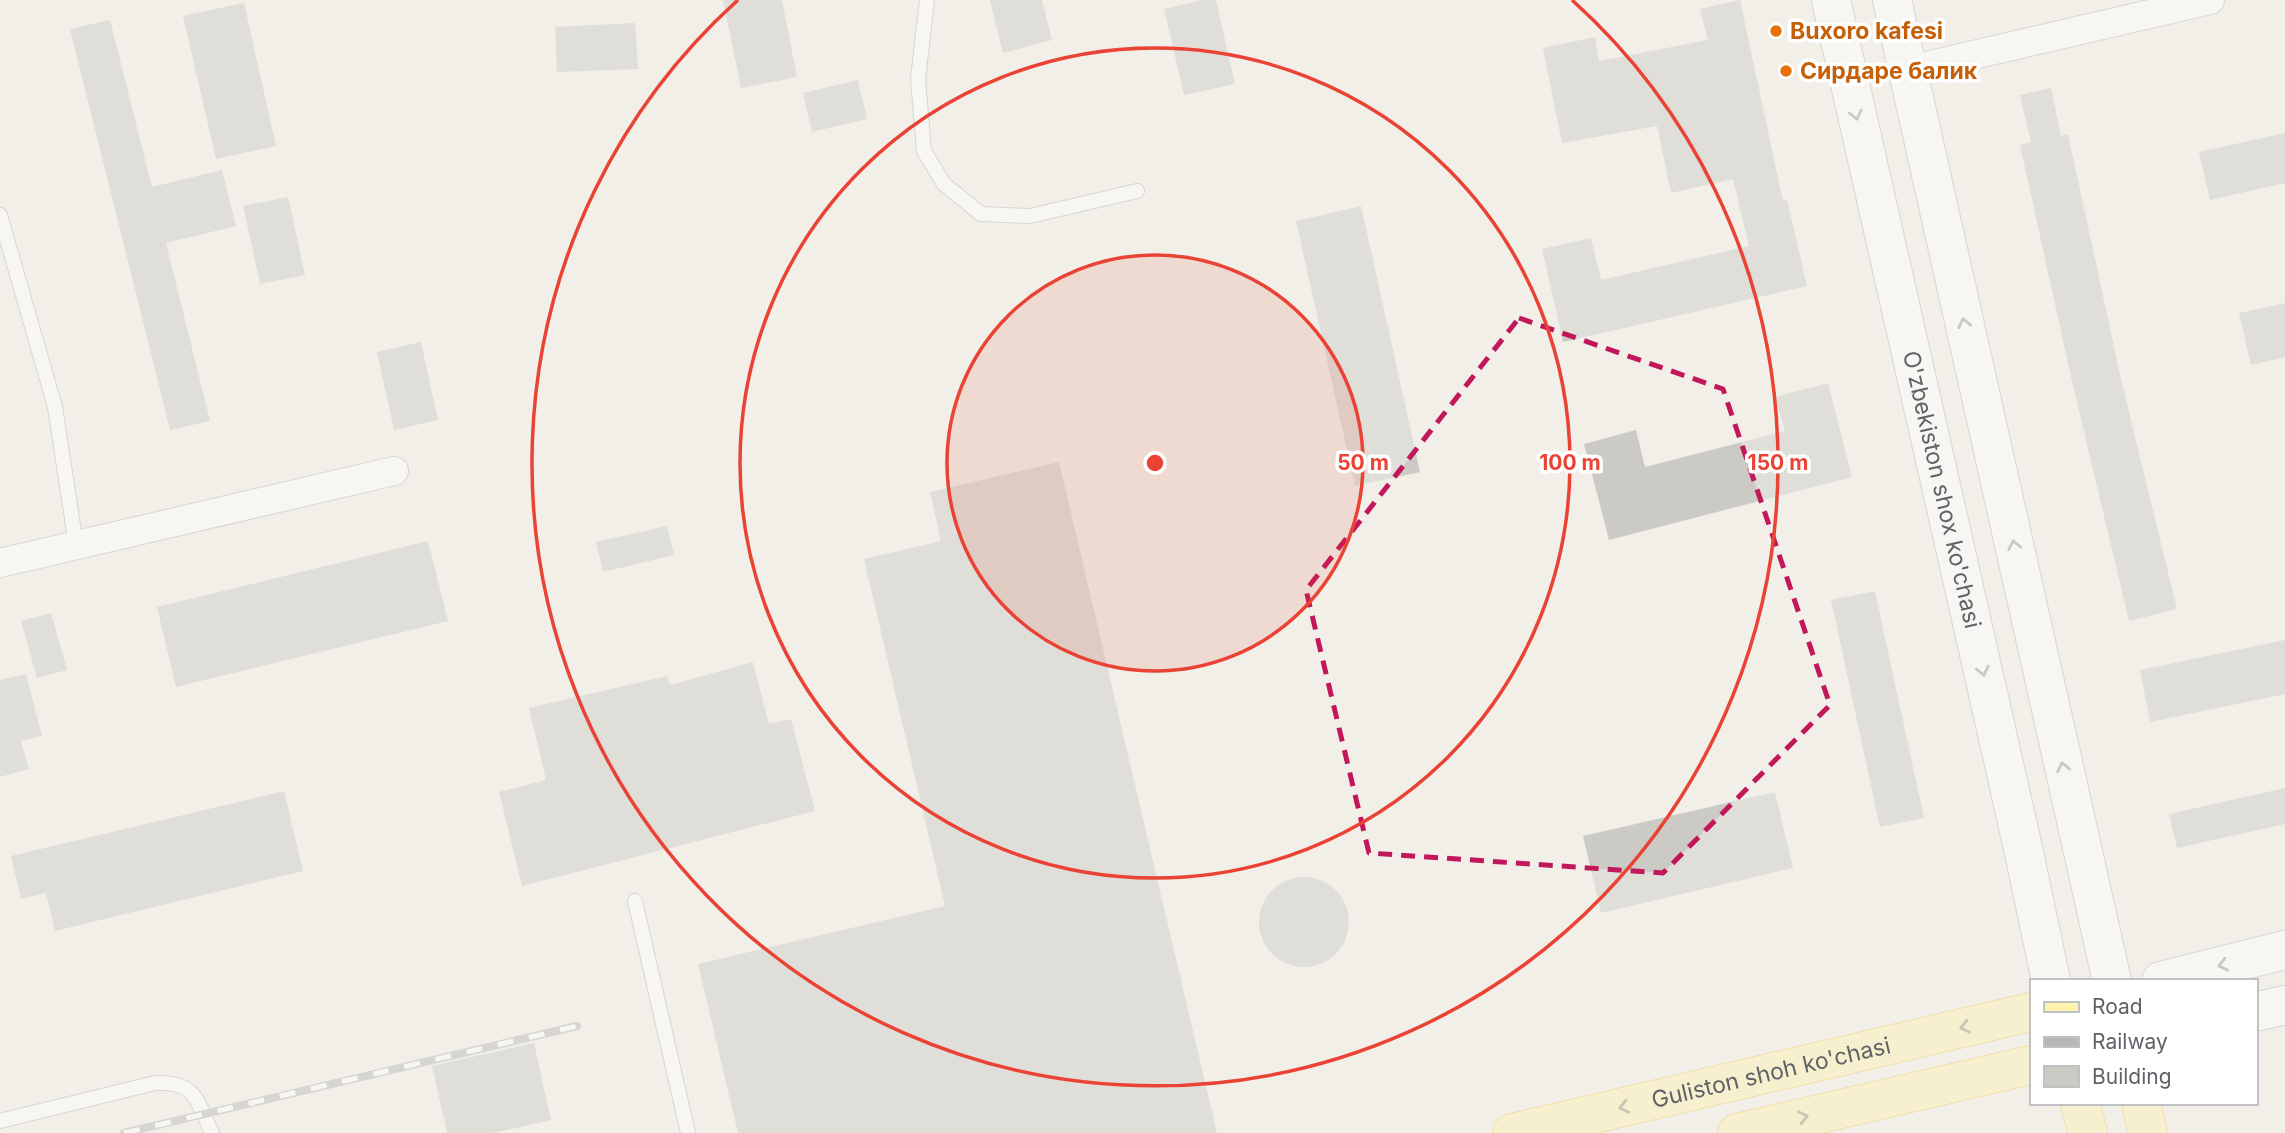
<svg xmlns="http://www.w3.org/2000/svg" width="2285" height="1133" viewBox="0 0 2285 1133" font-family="Inter,sans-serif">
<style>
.building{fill:#cccac5}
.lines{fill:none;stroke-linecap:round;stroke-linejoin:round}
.service-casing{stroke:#b5b8bc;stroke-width:16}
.minor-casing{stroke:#b5b8bc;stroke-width:30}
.secondary-casing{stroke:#b6babf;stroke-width:40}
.primary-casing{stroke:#f2c960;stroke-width:40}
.service{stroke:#fff;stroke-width:14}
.minor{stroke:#fff;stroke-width:28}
.secondary{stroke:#fff;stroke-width:38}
.primary{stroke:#fff2af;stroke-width:38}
.rail-casing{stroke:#b6b7b8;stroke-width:8}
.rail{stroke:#fff;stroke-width:5;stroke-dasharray:16;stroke-linecap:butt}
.oneway{stroke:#979a9d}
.oneway2{stroke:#979581}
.marked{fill:none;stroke:#c2185b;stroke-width:5;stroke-dasharray:14 9;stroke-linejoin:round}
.ring{fill:none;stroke:#ea4335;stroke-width:3.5}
.food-dot{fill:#e8710a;stroke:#fff;stroke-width:2.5}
.labels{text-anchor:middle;stroke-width:7;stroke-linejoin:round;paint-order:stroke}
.food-label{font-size:23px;font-weight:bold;fill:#c56008;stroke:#fff;text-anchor:start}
.street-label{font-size:23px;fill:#5f6368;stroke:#fff}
.centre{fill:#ea4335;stroke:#fff;stroke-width:3.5}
.ring-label{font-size:21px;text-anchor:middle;font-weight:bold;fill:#ea4335;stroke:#fff;stroke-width:7;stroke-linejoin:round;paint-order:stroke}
</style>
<rect width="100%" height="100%" fill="#f1efe8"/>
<g class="building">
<path d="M723,0H782L797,77L741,88Z"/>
<path d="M990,0H1042L1052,40L1003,53Z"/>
<path d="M1202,0H1216L1235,84L1184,95L1164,9Z"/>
<path d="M1740,0L1783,201L1787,200L1807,286L1563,342L1542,249L1591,238L1601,280L1749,246L1733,179L1671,193L1657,126L1562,143L1543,48L1595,37L1599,61L1708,40L1700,9Z"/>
<path d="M244,3L276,146L216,159L183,16Z"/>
<path d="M110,20L152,187L222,170L236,226L166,243L210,421L170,430L70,29Z"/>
<path d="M635,23L638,69L557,72L555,27Z"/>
<path d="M858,80L867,119L812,132L803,93Z"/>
<path d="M2051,88L2061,136L2068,134L2120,375L2177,609L2129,621L2071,377L2020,145L2031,142L2020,95Z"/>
<path d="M2285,133V183L2210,200L2199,152Z"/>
<path d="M288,197L305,275L260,284L243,206Z"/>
<path d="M1361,206L1420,472L1355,486L1296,221Z"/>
<path d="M2285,303V357L2251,365L2239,313Z"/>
<path d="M421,342L438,420L394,430L377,352Z"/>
<path d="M1828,383L1852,477L1609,540L1584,444L1636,430L1645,467L1785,431L1775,397Z"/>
<path d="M1059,462L1217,1133H738L698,964L945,906L864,559L941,541L930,492Z"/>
<path d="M667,526L674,555L603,572L596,542Z"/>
<path d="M428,541L448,621L176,687L157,607Z"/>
<path d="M1875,591L1924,818L1880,827L1831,600Z"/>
<path d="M51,613L67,670L37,678L21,621Z"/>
<path d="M2285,640V694L2150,722L2140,670Z"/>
<path d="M753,662L769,724L791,719L815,811L522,886L499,792L546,780L529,708L667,676L670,685Z"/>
<path d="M26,674L42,736L21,741L29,769L0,777V680Z"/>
<path d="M2285,788V824L2177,848L2169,814Z"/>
<path d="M284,791L303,871L55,931L46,893L21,899L11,856Z"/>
<path d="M1775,792L1793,868L1601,913L1583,836Z"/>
<circle cx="1304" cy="922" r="45"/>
<path d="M534,1043L551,1120L494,1133H447L432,1066Z"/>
</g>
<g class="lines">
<g class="service-casing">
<g id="service">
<path d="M927,0L918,79L924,151L944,184L981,214L1030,216L1137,191"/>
<path d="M0,215L55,407L76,545"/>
<path d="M635,901L688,1133"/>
<path d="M0,1121L155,1083C196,1081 197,1101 212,1133"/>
</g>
</g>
<g class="minor-casing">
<g id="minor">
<path d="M1909,70L2210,0"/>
<path d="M0,563L394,471"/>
</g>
</g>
<g class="secondary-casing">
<g id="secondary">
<path id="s1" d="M1831,0L2023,848L2051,981"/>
<path d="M1892,0L2112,981"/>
<path d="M2161,981L2285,950"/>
<path d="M2255,1012L2285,1005"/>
</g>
</g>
<g class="primary-casing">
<g id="primary">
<path d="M2080,1103L2088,1133"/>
<path d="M2141,1103L2148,1133"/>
<path id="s2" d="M1512,1133L2031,1012"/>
<path d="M1737,1133L2031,1065"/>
</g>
</g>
<use href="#service" class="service"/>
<use href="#minor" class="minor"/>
<use href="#secondary" class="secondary"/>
<use href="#primary" class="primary"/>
<g class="rail-casing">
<path id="rail" d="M124,1133L577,1026"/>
</g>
<use href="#rail" class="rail"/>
</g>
<defs><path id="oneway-chevron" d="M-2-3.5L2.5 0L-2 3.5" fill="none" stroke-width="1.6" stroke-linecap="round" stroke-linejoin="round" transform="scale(1.75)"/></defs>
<g class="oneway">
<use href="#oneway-chevron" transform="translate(1856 115) rotate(77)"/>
<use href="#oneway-chevron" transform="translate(1964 323) rotate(-102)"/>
<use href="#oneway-chevron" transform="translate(2014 545) rotate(-102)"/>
<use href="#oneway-chevron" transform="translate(1983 671) rotate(77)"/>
<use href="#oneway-chevron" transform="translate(2063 767) rotate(-102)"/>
<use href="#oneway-chevron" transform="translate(2223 965) rotate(166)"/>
</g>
<g class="oneway2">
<use href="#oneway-chevron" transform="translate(1965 1027) rotate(167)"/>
<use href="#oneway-chevron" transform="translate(1624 1107) rotate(167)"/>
<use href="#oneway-chevron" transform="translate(1803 1117) rotate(-13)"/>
</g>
<path d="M0 0H2285V1133H0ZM1519,318L1723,389L1830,705L1663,873L1369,853L1306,590Z" fill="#f1efe8" fill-opacity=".55" fill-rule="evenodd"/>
<path class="marked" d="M1519,318L1723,389L1830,705L1663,873L1369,853L1306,590Z"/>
<circle cx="1155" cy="463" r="208" fill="#ea4335" fill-opacity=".12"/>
<g class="ring">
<circle cx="1155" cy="463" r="208"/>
<circle cx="1155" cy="463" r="415"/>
<path d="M1572 0A623 623 0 1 1 738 0"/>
</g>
<g class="food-dot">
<circle cx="1776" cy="31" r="7"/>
<circle cx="1786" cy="71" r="7"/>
</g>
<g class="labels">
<g class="food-label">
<text x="1790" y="39">Buxoro kafesi</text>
<text x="1800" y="79">Сирдаре балик</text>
</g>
<g class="street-label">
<text dy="8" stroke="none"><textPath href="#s1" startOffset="502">O'zbekiston shox ko'chasi</textPath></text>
<text dy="8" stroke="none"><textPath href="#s2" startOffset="266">Guliston shoh ko'chasi</textPath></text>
</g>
</g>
<circle cx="1155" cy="463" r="10" class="centre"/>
<g class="ring-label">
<text x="1363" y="470">50 m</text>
<text x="1570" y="470">100 m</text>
<text x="1778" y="470">150 m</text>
</g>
<rect x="2030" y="979" width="228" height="126" fill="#ffffff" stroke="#bfc1c3" stroke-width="2"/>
<rect x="2044" y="1002" width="35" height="10" fill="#fff2af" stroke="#bfc1c3" stroke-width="2"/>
<text x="2092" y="1014" font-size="21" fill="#5f6368">Road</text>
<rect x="2044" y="1037" width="35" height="10" fill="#b6b7b8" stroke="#bfc1c3" stroke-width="2"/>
<text x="2092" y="1049" font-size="21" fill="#5f6368">Railway</text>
<rect x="2044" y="1066" width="35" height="21" fill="#cccac5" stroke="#bfc1c3" stroke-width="2"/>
<text x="2092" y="1084" font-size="21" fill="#5f6368">Building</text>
</svg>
